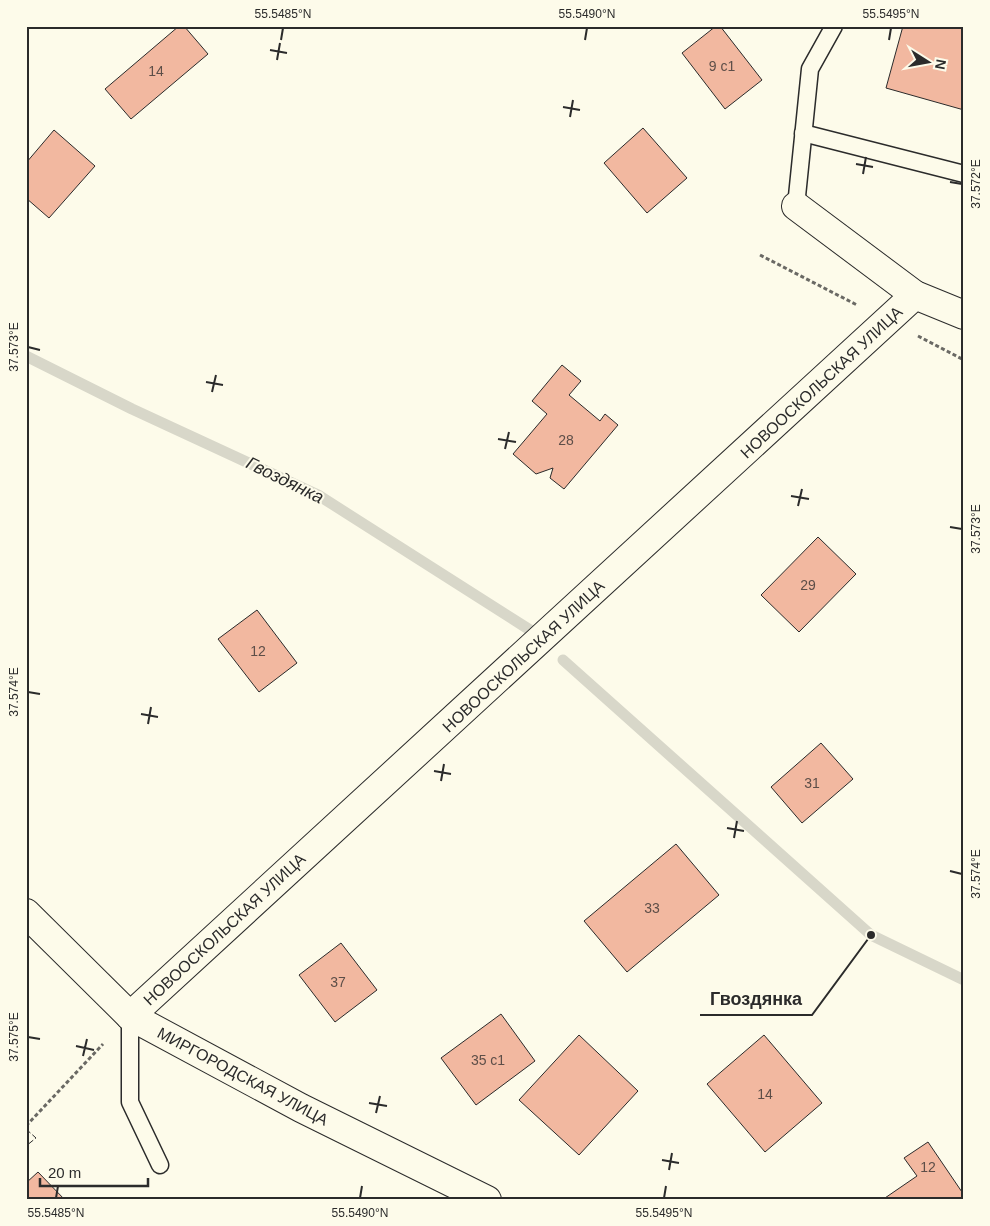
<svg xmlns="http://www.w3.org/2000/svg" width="990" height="1226" viewBox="0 0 990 1226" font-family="Helvetica,sans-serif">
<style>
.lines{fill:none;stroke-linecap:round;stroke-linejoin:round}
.stream{stroke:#d8d7c9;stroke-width:11}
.building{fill:#f2b8a0;stroke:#2b2b2b}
.service-casing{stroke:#2b2b2b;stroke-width:19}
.minor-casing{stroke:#2b2b2b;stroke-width:30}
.path{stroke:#6a6964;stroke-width:3;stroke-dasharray:4 2.5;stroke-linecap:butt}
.service{stroke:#fdfbea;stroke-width:16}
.minor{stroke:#fdfbea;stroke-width:28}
.fence{stroke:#2b2b2b;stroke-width:1;stroke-dasharray:6 2.5;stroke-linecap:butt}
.ticks{fill:none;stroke:#2b2b2b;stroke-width:2}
.labels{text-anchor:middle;stroke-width:4;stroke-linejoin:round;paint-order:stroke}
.number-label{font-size:14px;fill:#5d4e48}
.street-label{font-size:16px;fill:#2b2b2b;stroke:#fdfbea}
.water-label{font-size:18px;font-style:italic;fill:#2b2b2b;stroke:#fdfbea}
.leader{fill:none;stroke:#2b2b2b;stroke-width:2}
.callout-dot{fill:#2b2b2b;stroke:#fdfbea;stroke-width:2}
.callout-label{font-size:18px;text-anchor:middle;font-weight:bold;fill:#2b2b2b;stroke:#fdfbea;stroke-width:4;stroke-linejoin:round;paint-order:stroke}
.neatline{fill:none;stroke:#2b2b2b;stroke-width:2}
.ticks-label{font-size:12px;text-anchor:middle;fill:#2b2b2b}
</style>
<rect width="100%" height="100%" fill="#fdfbea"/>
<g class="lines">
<g class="stream">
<path d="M26,356L132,409L318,495L530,630"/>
<path d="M563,660L871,935L964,980"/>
</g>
</g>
<g class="building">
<path d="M179,26H184L208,54L131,119L105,89Z"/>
<path d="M716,26H720L762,80L725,109L682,53Z"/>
<path d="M903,26H964V110L886,88Z"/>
<path d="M643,128L687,178L647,213L604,163Z"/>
<path d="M54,130L95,166L49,218L26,198V163Z"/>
<path d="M562,365L581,381L569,395L600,421L605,414L618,425L564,489L550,478L553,468L536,474L513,454L547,414L532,401Z"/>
<path d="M818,537L856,574L799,632L761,595Z"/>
<path d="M257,610L297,663L259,692L218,639Z"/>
<path d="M821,743L853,779L802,823L771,787Z"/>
<path d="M676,844L719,895L627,972L584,921Z"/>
<path d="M341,943L377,990L335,1022L299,975Z"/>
<path d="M501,1014L535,1061L476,1105L441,1058Z"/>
<path d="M579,1035L638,1091L579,1155L519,1100Z"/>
<path d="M764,1035L822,1103L765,1152L707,1084Z"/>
<path d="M928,1142L964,1195V1200H882L917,1176L904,1158Z"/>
<path d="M38,1172L65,1200H26V1183Z"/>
</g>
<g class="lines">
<g class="service-casing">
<g id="service">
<path d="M803,133L964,174"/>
<path d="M796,206L810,69L834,26"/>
<path d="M130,1016V1102L160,1165"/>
</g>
</g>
<g class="minor-casing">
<g id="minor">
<path d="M796,206L915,295L964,315"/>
<path d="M26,913L130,1016L301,1108L487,1200"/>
<path d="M130,1016L915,295"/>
</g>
</g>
<g class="path">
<path d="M760,255L857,305"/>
<path d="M918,336L964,360"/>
<path d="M26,1126L103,1044"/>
</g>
<use href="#service" class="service"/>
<use href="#minor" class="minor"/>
<path class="fence" d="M26,1129L36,1138L26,1146"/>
</g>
<path class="ticks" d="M281,40L283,28M585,40L587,28M889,40L891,28M270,50L287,53M277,60L280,43M563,107L580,110M570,117L573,100M856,164L873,167M863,174L866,157M950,182L962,184M28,347L40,350M206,382L223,385M212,392L216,375M498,439L516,442M505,449L509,432M791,496L809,499M798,506L802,489M950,527L962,529M28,692L40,694M141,714L158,717M148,724L151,707M434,771L451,774M441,781L444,764M727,828L744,831M734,838L737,821M950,871L962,874M28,1037L40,1039M76,1046L94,1050M83,1056L87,1039M369,1103L387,1106M376,1113L380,1096M662,1160L679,1163M669,1170L672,1153M56,1198L58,1186M360,1198L362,1186M664,1198L666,1186"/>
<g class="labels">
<g class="number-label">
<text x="722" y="71">9 с1</text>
<text x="156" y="76">14</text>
<text x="566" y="445">28</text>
<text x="808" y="590">29</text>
<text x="258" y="656">12</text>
<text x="812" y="788">31</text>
<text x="652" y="913">33</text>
<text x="338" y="987">37</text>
<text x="488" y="1065">35 с1</text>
<text x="765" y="1099">14</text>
<text x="928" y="1172">12</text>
</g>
<g class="street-label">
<text transform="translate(821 382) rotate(-43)" y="6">НОВООСКОЛЬСКАЯ УЛИЦА</text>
<text transform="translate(523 656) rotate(-43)" y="6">НОВООСКОЛЬСКАЯ УЛИЦА</text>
<text transform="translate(224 929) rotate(-43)" y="6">НОВООСКОЛЬСКАЯ УЛИЦА</text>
<text transform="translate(243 1076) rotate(28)" y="6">МИРГОРОДСКАЯ УЛИЦА</text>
</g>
<g class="water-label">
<text transform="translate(285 480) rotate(26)" y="6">Гвоздянка</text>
</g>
</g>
<path class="leader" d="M871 935L812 1015H700"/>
<circle class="callout-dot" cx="871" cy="935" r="5"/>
<g class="callout-label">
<text x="756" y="1005">Гвоздянка</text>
</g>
<rect width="990" height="1226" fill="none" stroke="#fdfbea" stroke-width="55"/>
<g transform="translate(928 62) rotate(101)" stroke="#fdfbea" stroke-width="4" paint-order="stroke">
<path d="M0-4L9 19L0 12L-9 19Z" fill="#2b2b2b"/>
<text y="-8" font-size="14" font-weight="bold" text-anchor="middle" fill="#2b2b2b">N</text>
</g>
<path d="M40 1178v8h108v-8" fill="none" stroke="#2b2b2b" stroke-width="2.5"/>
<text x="48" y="1178" font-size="15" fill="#2b2b2b" stroke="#fdfbea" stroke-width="4" paint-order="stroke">20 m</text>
<rect x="28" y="28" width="934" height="1170" class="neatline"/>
<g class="ticks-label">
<text x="283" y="18">55.5485°N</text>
<text x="587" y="18">55.5490°N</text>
<text x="891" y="18">55.5495°N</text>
<text transform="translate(976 184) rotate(-90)" y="4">37.572°E</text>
<text transform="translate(14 347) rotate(-90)" y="4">37.573°E</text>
<text transform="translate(976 529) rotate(-90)" y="4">37.573°E</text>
<text transform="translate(14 692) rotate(-90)" y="4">37.574°E</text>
<text transform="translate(976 874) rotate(-90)" y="4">37.574°E</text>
<text transform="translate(14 1037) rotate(-90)" y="4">37.575°E</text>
<text x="56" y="1217">55.5485°N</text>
<text x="360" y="1217">55.5490°N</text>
<text x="664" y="1217">55.5495°N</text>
</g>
</svg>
